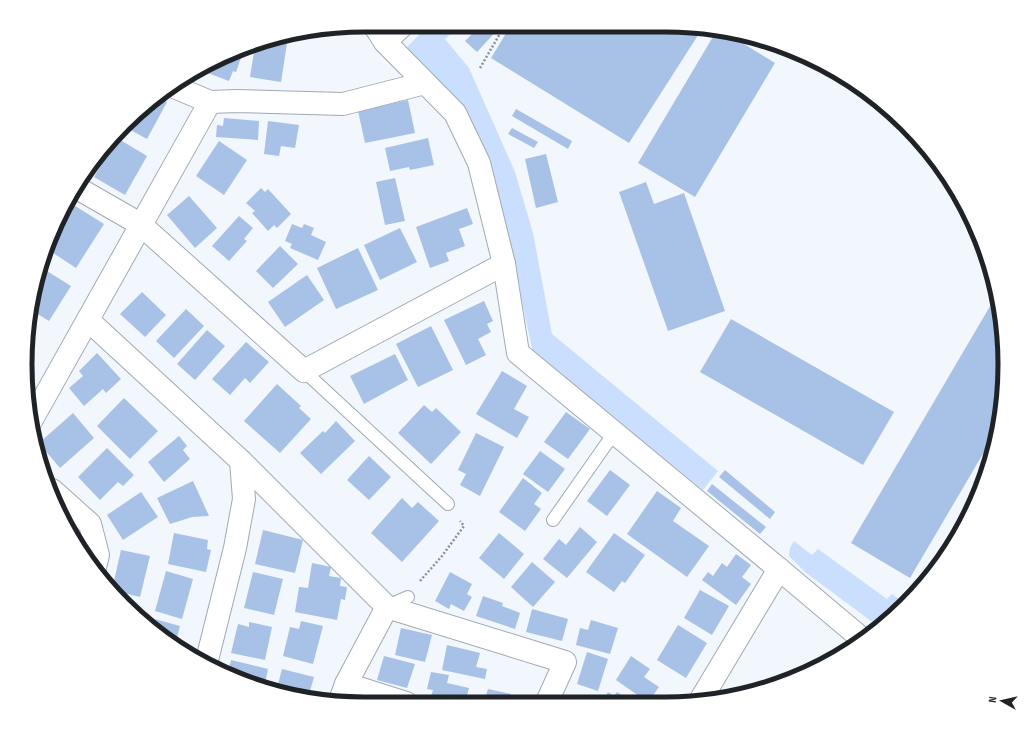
<svg xmlns="http://www.w3.org/2000/svg" width="1030" height="729" viewBox="0 0 1030 729" font-family="'Sofia Sans Condensed',sans-serif">
<style>
.green{fill:#cadffd}
.building{fill:#a8c1e6}
.lines{fill:none;stroke-linecap:round;stroke-linejoin:round}
.service-casing{stroke:#a2a9b4;stroke-width:14}
.minor-casing{stroke:#a2a9b4;stroke-width:24}
.path{stroke:#8c8f95;stroke-width:2.5;stroke-dasharray:2 2;stroke-linecap:butt}
.service{stroke:#fff;stroke-width:12}
.minor{stroke:#fff;stroke-width:22}
.rim{fill:none;stroke:#1f2226;stroke-width:5}
</style>
<rect width="100%" height="100%" fill="#f2f6fd"/>
<g class="green">
<path d="M429,25H459L445,39L469,68L515,172L533,233L552,334L718,471L703,490L533,353L496,182L479,136L453,98L404,50Z"/>
<path d="M794,541L812,555L818,549L887,599L892,594L905,603L890,620L879,627L805,572L789,556L790,548Z"/>
</g>
<g class="building">
<path d="M481,25L501,26L477,52L465,41Z"/>
<path d="M511,25H666L702,29L629,143L491,58Z"/>
<path d="M717,30L732,32L748,38L744,44L775,63L695,197L638,163Z"/>
<path d="M283,36L288,37L281,82L250,77L255,46L276,37Z"/>
<path d="M239,54L242,55L236,72L233,71L229,81L205,72L207,68Z"/>
<path d="M159,97L167,102L147,139L125,127Z"/>
<path d="M408,100L415,133L365,143L358,111Z"/>
<path d="M516,109L572,141L568,149L512,116Z"/>
<path d="M224,118L259,121L258,140L216,137L217,125L223,126Z"/>
<path d="M268,121L299,125L295,148L281,146L279,156L264,154Z"/>
<path d="M512,128L538,142L534,148L508,134Z"/>
<path d="M117,138L147,156L125,195L94,177Z"/>
<path d="M428,138L434,165L410,170L409,167L390,171L385,148Z"/>
<path d="M219,141L247,160L224,195L196,176Z"/>
<path d="M546,154L558,202L536,208L525,159Z"/>
<path d="M395,178L405,221L385,225L376,182Z"/>
<path d="M646,182L654,204L684,193L725,311L668,331L619,192Z"/>
<path d="M261,188L265,192L268,189L291,214L277,228L274,225L268,231L252,213L255,211L246,203Z"/>
<path d="M189,196L217,228L195,248L167,215Z"/>
<path d="M72,204L104,224L76,268L47,249L49,241Z"/>
<path d="M467,208L473,224L459,229L465,246L446,253L449,261L430,268L416,227Z"/>
<path d="M239,216L253,228L244,239L247,241L229,261L212,246Z"/>
<path d="M292,224L302,228L304,224L314,228L311,235L326,242L318,260L290,248L292,244L285,241Z"/>
<path d="M400,228L417,262L380,280L364,245Z"/>
<path d="M280,246L298,264L273,288L256,271Z"/>
<path d="M358,248L378,290L336,309L317,268Z"/>
<path d="M42,268L71,286L49,321L31,310Z"/>
<path d="M307,275L324,300L285,327L268,302Z"/>
<path d="M142,292L166,315L145,337L120,314Z"/>
<path d="M996,296L1002,320L1004,386L997,430L910,578L851,543Z"/>
<path d="M484,301L493,321L487,324L491,332L478,339L486,355L466,365L444,320Z"/>
<path d="M186,309L204,326L174,358L156,341Z"/>
<path d="M29,316L32,318L28,324L35,328L28,340V320Z"/>
<path d="M731,319L894,412L863,465L700,372Z"/>
<path d="M431,326L453,370L418,387L396,344Z"/>
<path d="M207,330L225,346L195,380L177,364Z"/>
<path d="M246,342L269,362L250,383L245,378L230,395L212,379Z"/>
<path d="M97,353L121,379L106,393L103,389L84,406L69,388L83,376L79,371Z"/>
<path d="M395,354L408,380L364,404L350,376Z"/>
<path d="M502,371L527,386L514,409L529,417L517,438L476,414Z"/>
<path d="M277,384L301,406L299,408L311,419L280,453L244,421Z"/>
<path d="M124,398L158,431L130,459L97,426Z"/>
<path d="M424,405L432,412L436,408L461,432L431,464L398,433Z"/>
<path d="M566,412L590,429L568,459L544,442Z"/>
<path d="M73,413L94,438L60,468L39,443Z"/>
<path d="M336,421L355,441L321,474L300,453L323,431L325,433Z"/>
<path d="M476,433L504,447L480,496L460,485L466,474L458,470Z"/>
<path d="M179,436L187,446L183,450L190,459L164,482L148,462Z"/>
<path d="M107,448L134,475L123,486L118,482L100,500L78,477Z"/>
<path d="M540,451L565,469L548,492L523,474Z"/>
<path d="M369,456L391,477L369,500L347,480Z"/>
<path d="M610,470L630,485L607,516L587,501Z"/>
<path d="M725,470L775,512L770,519L719,477Z"/>
<path d="M523,478L542,493L534,504L541,509L525,531L499,512Z"/>
<path d="M193,481L209,516L192,517L170,524L157,498Z"/>
<path d="M712,484L766,527L760,534L707,491Z"/>
<path d="M657,491L681,508L673,521L709,546L687,577L627,534Z"/>
<path d="M141,492L158,517L123,540L107,515Z"/>
<path d="M402,498L412,508L418,502L439,521L402,562L371,533Z"/>
<path d="M580,527L597,542L567,578L543,559L559,539L566,545Z"/>
<path d="M263,530L303,540L295,573L255,564Z"/>
<path d="M174,533L208,540L207,549L211,550L206,572L168,564Z"/>
<path d="M499,533L524,554L504,579L479,558Z"/>
<path d="M614,533L645,555L625,583L622,581L614,592L586,572Z"/>
<path d="M121,550L150,556L140,597L112,590Z"/>
<path d="M736,554L751,565L742,577L751,584L736,605L702,580L708,572L713,576L722,563L727,567Z"/>
<path d="M532,562L555,582L533,607L511,587Z"/>
<path d="M312,563L331,567L329,576L341,578L340,586L347,587L345,600L341,599L337,620L295,612L299,587L308,588Z"/>
<path d="M166,571L193,579L182,619L155,611Z"/>
<path d="M253,572L283,579L274,615L244,608Z"/>
<path d="M450,572L472,584L467,594L472,597L464,611L451,604L449,609L435,601Z"/>
<path d="M700,590L729,606L712,635L684,618Z"/>
<path d="M483,596L503,603L502,606L520,613L515,629L476,616Z"/>
<path d="M532,609L568,619L562,641L526,632Z"/>
<path d="M151,618L180,626L175,645L158,634L149,625Z"/>
<path d="M591,620L618,628L610,654L576,645L580,628L588,630Z"/>
<path d="M301,621L323,626L313,664L283,656L290,627L299,629Z"/>
<path d="M249,622L272,627L265,660L231,653L238,624L249,627Z"/>
<path d="M678,625L707,643L686,678L657,660Z"/>
<path d="M401,628L432,635L425,662L395,655Z"/>
<path d="M447,645L480,653L476,667L487,669L485,679L442,670Z"/>
<path d="M587,652L608,659L598,691L577,684Z"/>
<path d="M384,656L415,664L407,688L377,680Z"/>
<path d="M631,656L650,669L644,677L659,687L649,701H646L616,680Z"/>
<path d="M231,660L268,669L264,688L228,674Z"/>
<path d="M282,669L314,677L308,698L276,692Z"/>
<path d="M431,672L449,675L447,683L469,688L465,703H443L430,700L433,690L427,689Z"/>
<path d="M488,689L511,694L509,702H484Z"/>
<path d="M608,692L614,696L617,692L632,702H602Z"/>
</g>
<g class="lines">
<g class="service-casing">
<g id="service">
<path d="M304,371L448,504"/>
<path d="M553,520L614,433"/>
<path d="M387,606L408,597"/>
</g>
</g>
<g class="minor-casing">
<g id="minor">
<path d="M374,25L385,42L455,113L479,163L504,264L518,353L779,569L861,638"/>
<path d="M385,42L403,25"/>
<path d="M172,86L210,102L237,101L343,104L425,83"/>
<path d="M79,189L140,224L304,371L504,264"/>
<path d="M88,320L241,461L387,607L565,662L547,702"/>
<path d="M31,421L210,102"/>
<path d="M52,490L90,524L98,555L95,567"/>
<path d="M206,664L235,548L244,499L241,461"/>
<path d="M346,684L406,703"/>
<path d="M700,701L779,569"/>
<path d="M339,703L346,684L387,607"/>
</g>
</g>
<g class="path">
<path d="M480,68L505,25"/>
<path d="M420,581L442,556L464,526L460,521"/>
</g>
<use href="#service" class="service"/>
<use href="#minor" class="minor"/>
</g>
<path d="M0 0H1030V729H0ZM364 32H666A332 332 0 0 1 998 364V365A332 332 0 0 1 666 697H364A332 332 0 0 1 32 365V364A332 332 0 0 1 364 32Z" fill="#fff" fill-rule="evenodd"/>
<path class="rim" d="M364 32H666A332 332 0 0 1 998 364V365A332 332 0 0 1 666 697H364A332 332 0 0 1 32 365V364A332 332 0 0 1 364 32Z"/>
<g transform="translate(1002 701) rotate(278)" stroke="#ffffff" stroke-width="3" paint-order="stroke">
<path d="M0-3L7 15L0 10L-7 15Z" fill="#1f2226"/>
<text y="-6" font-size="11" font-weight="bold" text-anchor="middle" fill="#1f2226">N</text>
</g>
</svg>
